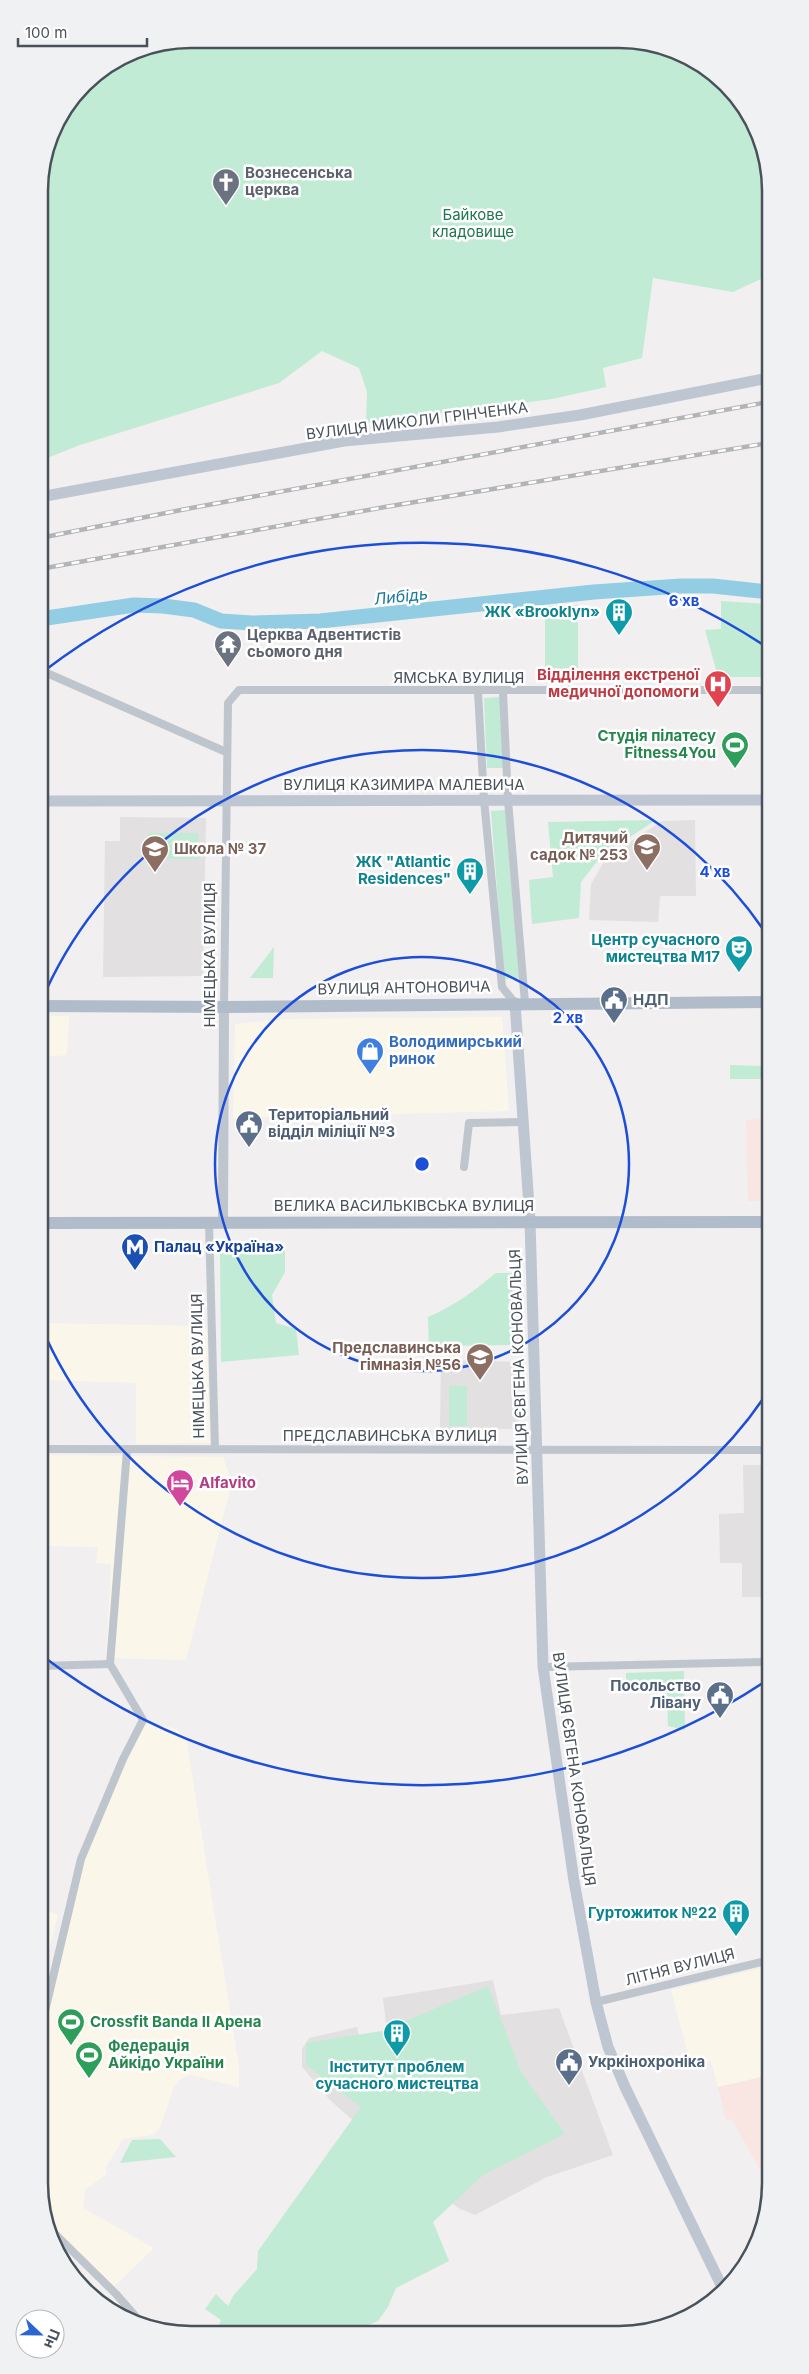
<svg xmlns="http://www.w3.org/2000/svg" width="809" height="2374" viewBox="0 0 809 2374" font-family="Inter,sans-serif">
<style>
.commercial{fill:#faf7ea}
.education{fill:#e2e0e0}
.medical{fill:#f9e5e1}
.green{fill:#c1ebd4}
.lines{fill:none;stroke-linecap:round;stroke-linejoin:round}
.river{stroke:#92cde4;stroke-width:15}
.minor{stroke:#bfc5cc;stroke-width:8}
.tertiary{stroke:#bfc5cc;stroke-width:10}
.secondary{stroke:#bec6d1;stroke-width:11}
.primary{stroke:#b1bccb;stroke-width:12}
.rail-casing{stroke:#b2b4b8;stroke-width:4.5}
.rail{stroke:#fff;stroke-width:2.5;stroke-dasharray:8;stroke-linecap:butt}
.ring{fill:none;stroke:#1d4ed8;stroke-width:2.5}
.labels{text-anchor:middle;stroke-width:5;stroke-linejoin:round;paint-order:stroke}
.worship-label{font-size:15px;font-weight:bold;fill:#5b616d;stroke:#fff;text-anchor:start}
.park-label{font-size:15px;fill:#1f7651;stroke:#fff}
.street-label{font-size:15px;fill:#49515a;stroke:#fff}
.culture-label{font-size:15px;font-weight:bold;fill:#0d838f;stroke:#fff;text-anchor:end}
.health-label{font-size:15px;font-weight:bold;fill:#be3a42;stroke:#fff;text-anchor:end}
.leisure-label{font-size:15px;font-weight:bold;fill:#27864d;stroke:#fff;text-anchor:start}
.education-label{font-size:15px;font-weight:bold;fill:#785e54;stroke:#fff;text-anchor:end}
.service-label{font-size:15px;font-weight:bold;fill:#4e5e75;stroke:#fff;text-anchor:start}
.shop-label{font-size:15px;font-weight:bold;fill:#366cbe;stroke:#fff;text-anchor:start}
.transit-label{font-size:15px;font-weight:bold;fill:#164399;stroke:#fff;text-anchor:start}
.hotel-label{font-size:15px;font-weight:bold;fill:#b23c85;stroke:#fff;text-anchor:start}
.water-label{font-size:16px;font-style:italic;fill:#19789d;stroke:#fff}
.rim{fill:none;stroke:#49515a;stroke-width:2.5}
.centre{fill:#1d4ed8;stroke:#fff;stroke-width:2.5}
.ring-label{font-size:15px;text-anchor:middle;font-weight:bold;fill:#1d4ed8;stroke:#fff;stroke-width:5;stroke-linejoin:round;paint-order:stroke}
</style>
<rect width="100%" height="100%" fill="#f1efef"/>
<g class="commercial">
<path d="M40,1016H69L67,1055L40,1057Z"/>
<path d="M502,1017L509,1111L233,1118L235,1024L286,1019Z"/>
<path d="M45,1323L201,1326L207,1329L210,1443L136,1444V1383L41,1380V1326Z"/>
<path d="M41,1455L223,1457L232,1483L186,1660L106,1658L111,1564L96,1563L98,1547L41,1546Z"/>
<path d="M144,1723L174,1728L186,1737L239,2066V2087L191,2075L182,2078L174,2087L160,2128L153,2135L123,2139L105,2169L107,2174L85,2190L83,2208L154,2248L113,2288L44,2219L42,2214L41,2039L81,1864L110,1794Z"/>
<path d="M41,1908L58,1915L41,1981Z"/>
<path d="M770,1966V2075L718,2087L711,2061L691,2066L671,1990Z"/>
</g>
<g class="education">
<path d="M120,817L206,818L203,976L103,977L105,841H120Z"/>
<path d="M695,820L696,896H660L658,922L589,920L591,884L606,858L662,821Z"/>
<path d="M441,1360L518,1362L519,1429H440Z"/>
<path d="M743,1465H769V1597H742V1563H720L719,1514L744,1513Z"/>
<path d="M493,1980L501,2015L559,2008L613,2155L547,2177L475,2215L458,2208L441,2194L403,2150L350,2118L330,2100L302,2067V2049L309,2038L357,2027L373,2096L387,2032L383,1998Z"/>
</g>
<g class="medical">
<path d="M764,1118L769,1119V1201H748L746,1120Z"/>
<path d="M770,2075V2188L732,2119L726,2120L718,2087Z"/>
</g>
<g class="green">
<path d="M190,39L649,42L694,59L726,83L750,115L767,160V276L733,292L653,278L642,358L603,368L606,387L552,399L366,423L367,392L359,368L322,351L279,383L80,445L42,460L46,473L39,475V180L55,123L90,77L133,50Z"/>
<path d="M721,601L768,604V677H718L705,630L721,629Z"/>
<path d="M578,605V676H545V606Z"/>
<path d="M500,697L503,768H487L484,698Z"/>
<path d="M505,810L519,978L504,979L491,811Z"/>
<path d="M656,820L602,855L581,882L579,918L532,924L529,880L553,877L548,822Z"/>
<path d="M148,833H198L199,859H148Z"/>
<path d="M274,947L273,978H250Z"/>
<path d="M730,1065L761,1066V1079H730Z"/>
<path d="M285,1250V1272L272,1295L276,1323L296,1329L299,1355L221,1362L220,1251Z"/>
<path d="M496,1273H512L515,1345L429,1346L428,1317C454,1306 474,1291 496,1273Z"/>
<rect x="449" y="1386" width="18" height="40"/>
<path d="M684,1671L685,1730L668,1726L667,1691H626V1673Z"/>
<path d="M488,1986L521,2072L565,2134L483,2175L433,2222L449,2261L396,2288L388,2307L378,2321L350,2332H216L221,2320L205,2309L216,2294L228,2306L233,2296L257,2269L258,2251L361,2107L306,2065V2043L382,2031Z"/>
<path d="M160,2139L176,2157L120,2163L132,2140Z"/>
</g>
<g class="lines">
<path class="river" d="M40,619L134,605L163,606L194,610L221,621L252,623L320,621L594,592L681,586H713L768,592"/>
<g class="minor">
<path d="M40,670L226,752"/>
<path d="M478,692L484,800L502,987L515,1003"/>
<path d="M503,692L508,800L525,1003"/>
<path d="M224,1007L228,703L239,690H768"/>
<path d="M464,1167L469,1123L523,1122"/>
<path d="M209,1223L215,1449"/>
<path d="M41,1449L769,1450"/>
<path d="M41,1666L110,1664"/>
<path d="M543,1667L769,1662"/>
<path d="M596,2002L770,1960"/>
<path d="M41,2028L81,1859L123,1759L143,1720L110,1664L127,1450"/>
<path d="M46,2225L116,2294L145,2327"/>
</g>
<path class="tertiary" d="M223,1223L224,1007"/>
<g class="secondary">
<path d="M40,497L344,441L498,427L580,415L768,378"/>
<path d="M40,801L768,800"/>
<path d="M515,1003L530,1221L543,1667L574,1881L596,2002L608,2047L625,2087L724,2291"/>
</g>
<g class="primary">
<path d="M40,1006L224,1007L768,1002"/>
<path d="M40,1223L769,1222"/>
</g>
<g class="rail-casing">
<g id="rail">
<path d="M40,538L186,509L768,402"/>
<path d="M40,569L385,507L768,443"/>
</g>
</g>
<use href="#rail" class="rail"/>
</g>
<g class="ring">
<circle cx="422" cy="1164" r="207"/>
<path d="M767 1393A414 414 0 0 1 41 1326M41 1002A414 414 0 0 1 767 935"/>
<path d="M769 1679A621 621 0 0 1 44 1657M44 671A621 621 0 0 1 765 646"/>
</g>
<defs>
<g id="church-pin" transform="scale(1.4375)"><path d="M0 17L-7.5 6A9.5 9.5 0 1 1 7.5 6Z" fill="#6b7280" stroke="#fff"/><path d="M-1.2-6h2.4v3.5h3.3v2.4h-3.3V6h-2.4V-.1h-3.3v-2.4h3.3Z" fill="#fff"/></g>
<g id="building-pin" transform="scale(1.4375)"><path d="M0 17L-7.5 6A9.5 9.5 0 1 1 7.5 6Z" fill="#0f9aa8" stroke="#fff"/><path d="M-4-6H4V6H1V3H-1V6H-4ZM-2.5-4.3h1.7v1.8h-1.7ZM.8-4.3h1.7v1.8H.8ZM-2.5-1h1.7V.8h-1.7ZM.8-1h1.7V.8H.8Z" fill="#fff"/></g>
<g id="temple-pin" transform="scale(1.4375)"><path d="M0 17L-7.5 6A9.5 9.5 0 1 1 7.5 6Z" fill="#6b7280" stroke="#fff"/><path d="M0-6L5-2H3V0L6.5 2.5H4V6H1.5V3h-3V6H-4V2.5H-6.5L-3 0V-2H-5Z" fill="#fff"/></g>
<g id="hospital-pin" transform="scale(1.4375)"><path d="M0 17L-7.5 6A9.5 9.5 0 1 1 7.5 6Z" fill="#e0444e" stroke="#fff"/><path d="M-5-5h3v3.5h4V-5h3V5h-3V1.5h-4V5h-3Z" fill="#fff"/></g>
<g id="stadium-pin" transform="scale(1.4375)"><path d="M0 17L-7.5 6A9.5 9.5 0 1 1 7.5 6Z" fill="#2e9e5b" stroke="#fff"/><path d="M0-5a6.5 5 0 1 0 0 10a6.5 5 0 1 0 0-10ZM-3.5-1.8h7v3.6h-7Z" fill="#fff"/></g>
<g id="school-pin" transform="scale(1.4375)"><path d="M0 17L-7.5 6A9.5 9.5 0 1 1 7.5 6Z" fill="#8d6e63" stroke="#fff"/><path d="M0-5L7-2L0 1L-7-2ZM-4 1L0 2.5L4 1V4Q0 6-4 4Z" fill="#fff"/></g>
<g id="theatre-pin" transform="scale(1.4375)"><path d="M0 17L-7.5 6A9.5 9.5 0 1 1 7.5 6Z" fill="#0f9aa8" stroke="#fff"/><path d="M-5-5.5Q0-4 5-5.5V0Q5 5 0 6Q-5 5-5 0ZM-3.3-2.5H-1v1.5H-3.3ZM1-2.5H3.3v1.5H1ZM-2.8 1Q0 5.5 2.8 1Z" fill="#fff"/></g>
<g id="civic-pin" transform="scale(1.4375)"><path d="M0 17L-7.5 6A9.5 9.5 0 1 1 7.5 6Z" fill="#5c6f8a" stroke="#fff"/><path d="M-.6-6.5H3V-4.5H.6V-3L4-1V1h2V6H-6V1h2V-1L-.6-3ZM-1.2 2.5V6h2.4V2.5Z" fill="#fff"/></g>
<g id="shop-pin" transform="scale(1.4375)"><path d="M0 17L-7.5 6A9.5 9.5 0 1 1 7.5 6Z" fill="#3f7fe0" stroke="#fff"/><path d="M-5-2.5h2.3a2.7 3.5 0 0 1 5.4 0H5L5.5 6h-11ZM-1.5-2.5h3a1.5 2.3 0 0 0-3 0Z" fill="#fff"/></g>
<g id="metro-pin" transform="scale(1.4375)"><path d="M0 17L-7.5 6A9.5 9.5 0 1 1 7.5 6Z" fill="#1a4fb4" stroke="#fff"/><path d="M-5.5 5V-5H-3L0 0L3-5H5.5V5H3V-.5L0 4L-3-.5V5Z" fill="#fff"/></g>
<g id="hotel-pin" transform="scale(1.4375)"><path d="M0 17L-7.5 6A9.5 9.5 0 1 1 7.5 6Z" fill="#d1479c" stroke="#fff"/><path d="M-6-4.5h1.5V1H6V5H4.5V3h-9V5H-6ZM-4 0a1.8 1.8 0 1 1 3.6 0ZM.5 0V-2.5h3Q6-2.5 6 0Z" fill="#fff"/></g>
</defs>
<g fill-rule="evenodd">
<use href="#church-pin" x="226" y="182"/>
<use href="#building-pin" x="619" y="612"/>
<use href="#temple-pin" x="228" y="644"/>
<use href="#hospital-pin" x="718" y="684"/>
<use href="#stadium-pin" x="735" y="745"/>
<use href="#school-pin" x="647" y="847"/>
<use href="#school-pin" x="155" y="849"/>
<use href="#building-pin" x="470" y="871"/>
<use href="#theatre-pin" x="739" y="949"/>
<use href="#civic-pin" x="614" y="1000"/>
<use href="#shop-pin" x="370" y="1051"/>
<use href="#civic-pin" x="249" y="1124"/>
<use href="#metro-pin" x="135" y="1247"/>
<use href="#school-pin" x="480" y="1357"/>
<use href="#hotel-pin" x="180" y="1483"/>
<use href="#civic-pin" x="720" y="1695"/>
<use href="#building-pin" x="736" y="1913"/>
<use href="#stadium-pin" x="71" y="2022"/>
<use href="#building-pin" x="397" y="2033"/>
<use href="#stadium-pin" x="89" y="2055"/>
<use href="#civic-pin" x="569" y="2062"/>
</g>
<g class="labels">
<g class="worship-label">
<text x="245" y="178">Вознесенська<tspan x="245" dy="17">церква</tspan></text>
<text x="247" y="640">Церква Адвентистів<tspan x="247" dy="17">сьомого дня</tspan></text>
</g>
<g class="park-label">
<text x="473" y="220">Байкове<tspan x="473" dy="17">кладовище</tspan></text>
</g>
<g class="street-label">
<text transform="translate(417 421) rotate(-7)" y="5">ВУЛИЦЯ МИКОЛИ ГРІНЧЕНКА</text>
<text x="459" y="683">ЯМСЬКА ВУЛИЦЯ</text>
<text x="404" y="790">ВУЛИЦЯ КАЗИМИРА МАЛЕВИЧА</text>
<text transform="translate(210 955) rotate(-90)" y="5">НІМЕЦЬКА ВУЛИЦЯ</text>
<text transform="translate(404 988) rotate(-1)" y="5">ВУЛИЦЯ АНТОНОВИЧА</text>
<text x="404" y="1211">ВЕЛИКА ВАСИЛЬКІВСЬКА ВУЛИЦЯ</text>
<text transform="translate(198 1366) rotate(-91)" y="5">НІМЕЦЬКА ВУЛИЦЯ</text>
<text transform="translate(519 1367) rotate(-92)" y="5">ВУЛИЦЯ ЄВГЕНА КОНОВАЛЬЦЯ</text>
<text x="390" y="1441">ПРЕДСЛАВИНСЬКА ВУЛИЦЯ</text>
<text transform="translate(574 1769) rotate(82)" y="5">ВУЛИЦЯ ЄВГЕНА КОНОВАЛЬЦЯ</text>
<text transform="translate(680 1967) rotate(-14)" y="5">ЛІТНЯ ВУЛИЦЯ</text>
</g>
<g class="culture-label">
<text x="600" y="617">ЖК «Brooklyn»</text>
<text x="451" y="867">ЖК "Atlantic<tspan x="451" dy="17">Residences"</tspan></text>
<text x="720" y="945">Центр сучасного<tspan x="720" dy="17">мистецтва M17</tspan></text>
<text x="717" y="1918">Гуртожиток №22</text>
<text x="397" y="2072" text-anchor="middle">Інститут проблем<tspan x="397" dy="17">сучасного мистецтва</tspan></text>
</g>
<g class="health-label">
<text x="699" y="680">Відділення екстреної<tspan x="699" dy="17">медичної допомоги</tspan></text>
</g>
<g class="leisure-label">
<text x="716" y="741" text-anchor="end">Студія пілатесу<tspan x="716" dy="17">Fitness4You</tspan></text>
<text x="90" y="2027">Crossfit Banda II Арена</text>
<text x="108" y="2051">Федерація<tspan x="108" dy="17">Айкідо України</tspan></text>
</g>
<g class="education-label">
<text x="628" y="843">Дитячий<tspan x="628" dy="17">садок № 253</tspan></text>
<text x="174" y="854" text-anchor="start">Школа № 37</text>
<text x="461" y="1353">Предславинська<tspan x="461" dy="17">гімназія №56</tspan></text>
</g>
<g class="service-label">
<text x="633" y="1005">НДП</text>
<text x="268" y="1120">Територіальний<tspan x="268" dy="17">відділ міліції №3</tspan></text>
<text x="701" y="1691" text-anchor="end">Посольство<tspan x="701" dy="17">Лівану</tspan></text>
<text x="588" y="2067">Укркінохроніка</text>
</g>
<g class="shop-label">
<text x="389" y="1047">Володимирський<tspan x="389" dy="17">ринок</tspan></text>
</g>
<g class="transit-label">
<text x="154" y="1252">Палац «Україна»</text>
</g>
<g class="hotel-label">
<text x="199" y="1488">Alfavito</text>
</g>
<g class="water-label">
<text transform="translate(401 596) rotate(-6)" y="6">Либідь</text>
</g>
</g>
<path d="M0 0H809V2374H0ZM191 48H619A143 143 0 0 1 762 191V2183A143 143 0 0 1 619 2326H191A143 143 0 0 1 48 2183V191A143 143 0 0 1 191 48Z" fill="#f0f1f2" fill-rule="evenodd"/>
<path class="rim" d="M191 48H619A143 143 0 0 1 762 191V2183A143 143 0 0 1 619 2326H191A143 143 0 0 1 48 2183V191A143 143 0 0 1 191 48Z"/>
<circle cx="422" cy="1164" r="8" class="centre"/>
<g class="ring-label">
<text x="684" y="606">6 хв</text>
<text x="715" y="877">4 хв</text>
<text x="568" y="1023">2 хв</text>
</g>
<g transform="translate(40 2334) rotate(112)"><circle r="24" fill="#ffffff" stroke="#b6b9bd"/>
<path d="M0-4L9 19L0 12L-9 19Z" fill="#2966d1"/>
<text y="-8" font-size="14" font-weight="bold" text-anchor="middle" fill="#49515a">Пн</text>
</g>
<path d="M18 38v8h129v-8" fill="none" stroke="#49515a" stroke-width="2.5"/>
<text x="25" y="38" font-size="15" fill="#49515a" stroke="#ffffff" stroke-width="4" paint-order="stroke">100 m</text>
</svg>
